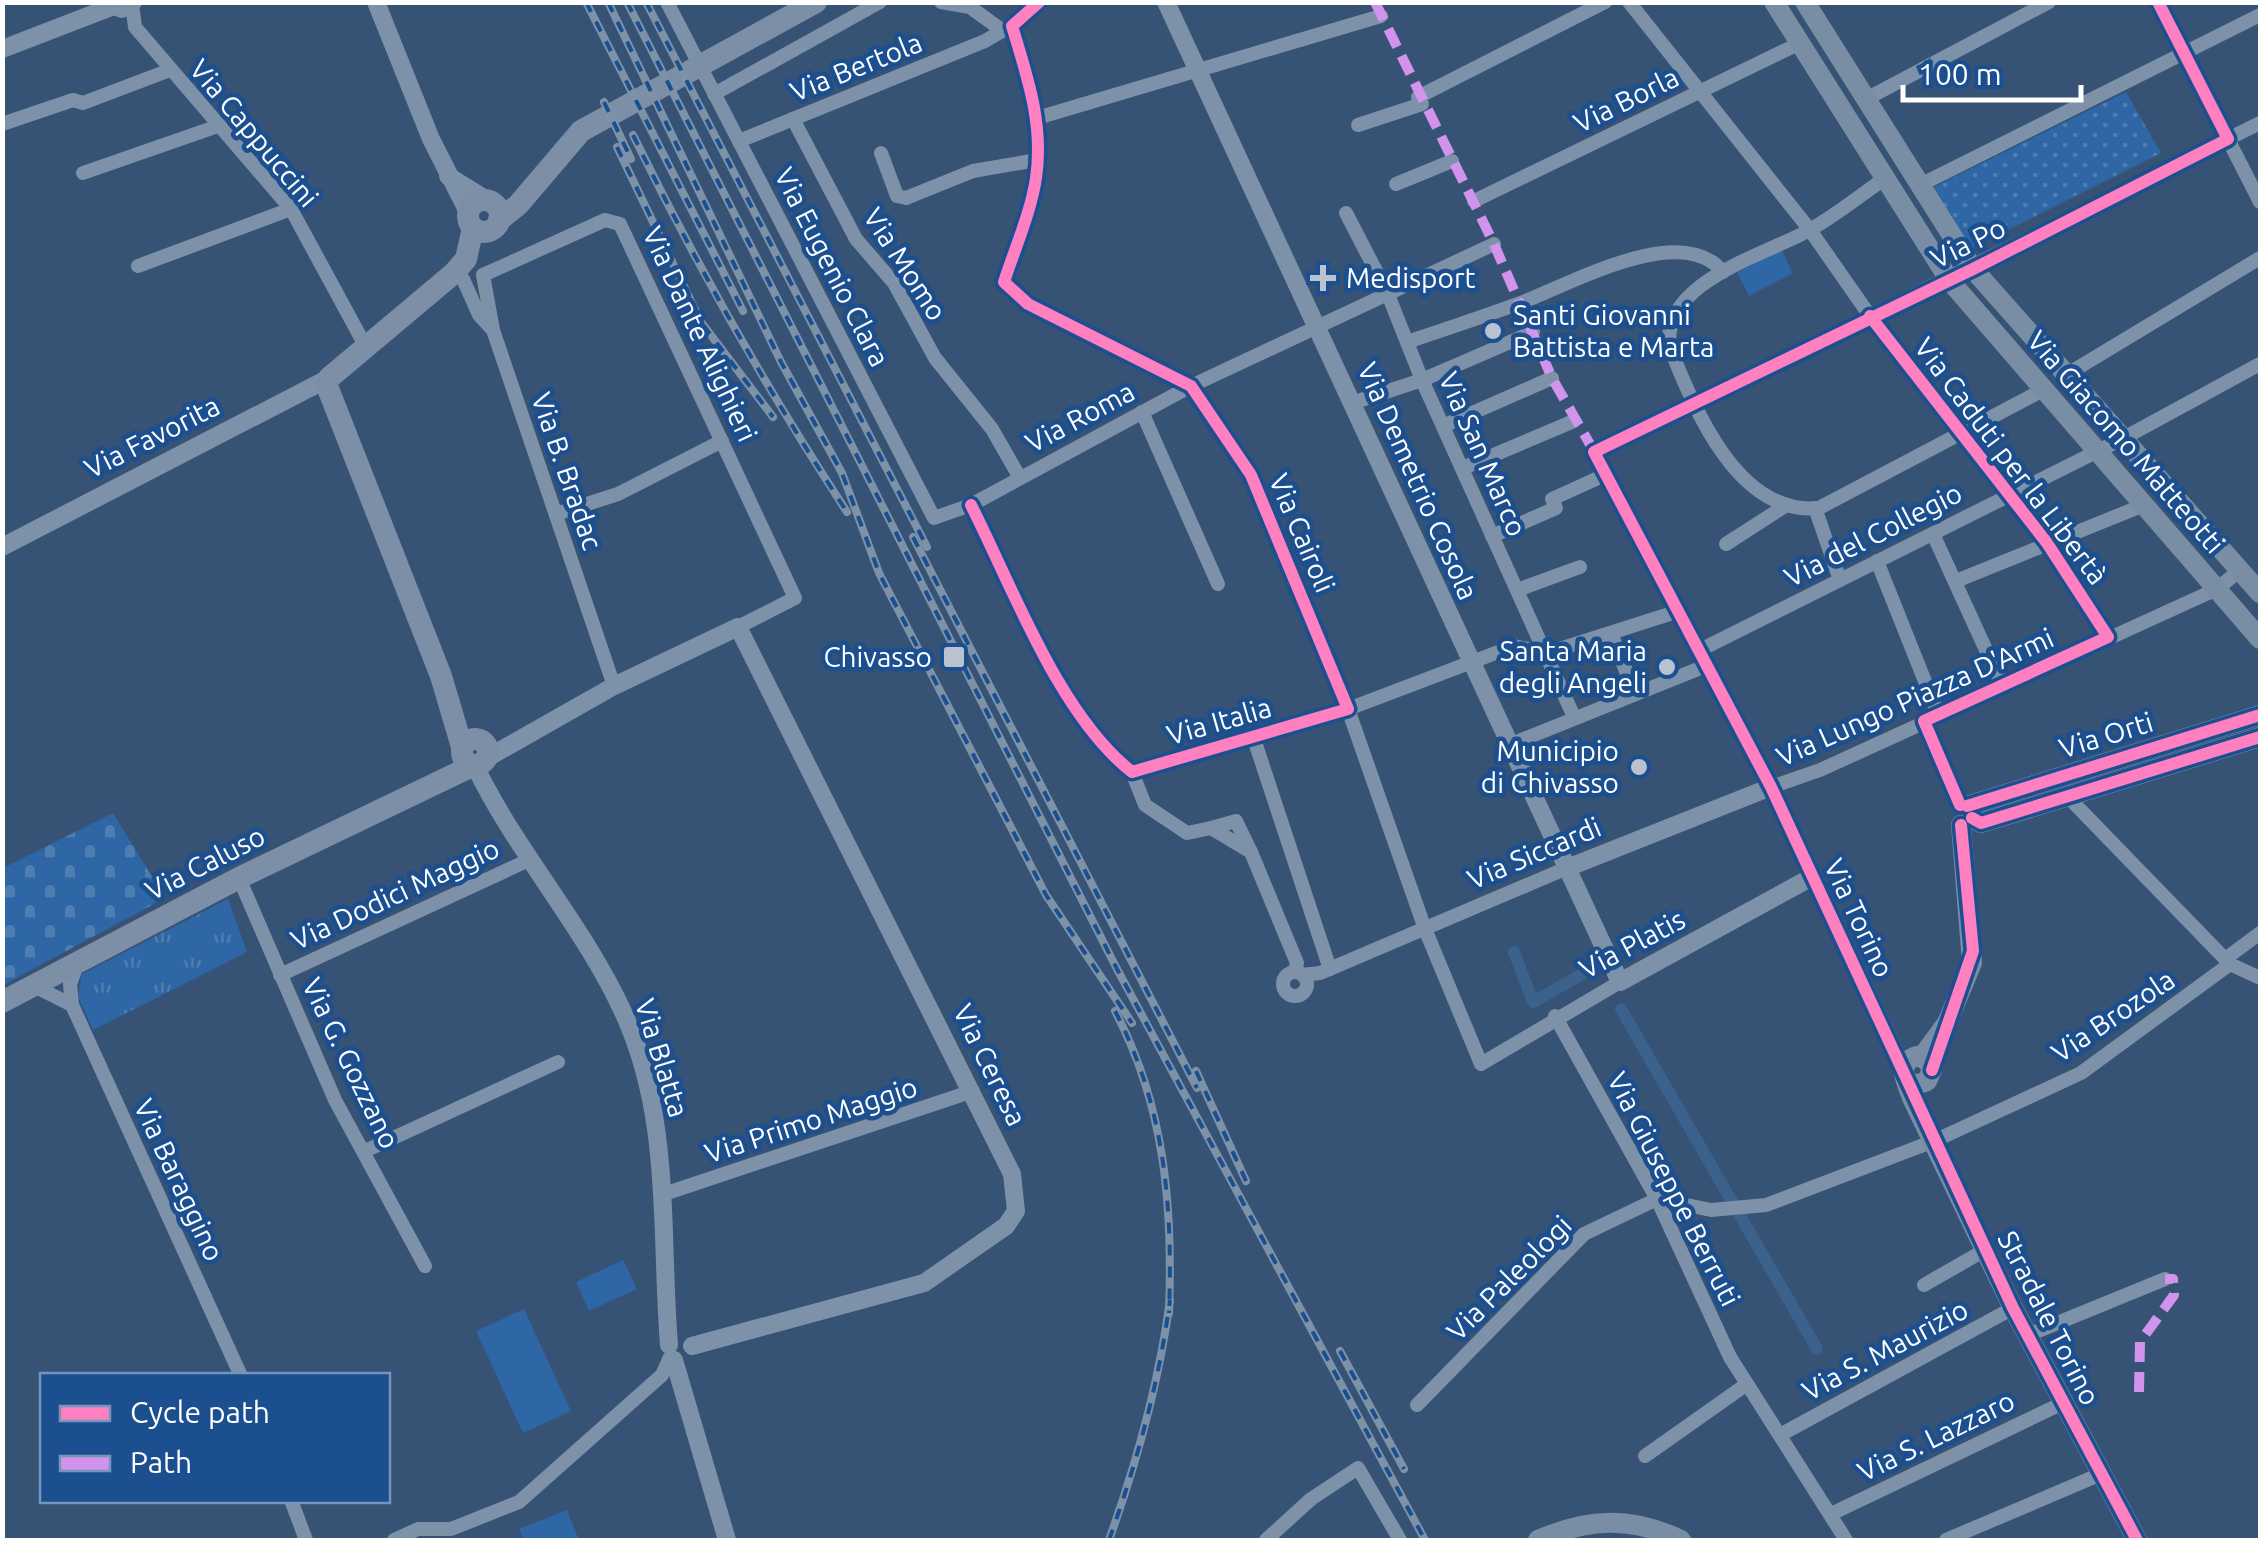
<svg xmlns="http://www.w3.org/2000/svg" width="2263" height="1543" viewBox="0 0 2263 1543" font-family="Ubuntu,sans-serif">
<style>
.grass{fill:url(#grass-tufts)}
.cemetery{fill:url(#cemetery-stones)}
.park{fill:url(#park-dots)}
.pitch{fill:#2f66a5}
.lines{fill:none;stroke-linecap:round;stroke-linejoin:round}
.canal{stroke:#3b618d;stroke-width:12}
.minor{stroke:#7d92a8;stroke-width:14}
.tertiary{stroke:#7d92a8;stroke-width:18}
.secondary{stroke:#798da4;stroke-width:20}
.primary{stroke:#7d8ea7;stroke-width:22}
.rail-casing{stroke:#7e92a7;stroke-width:8}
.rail{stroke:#1b4f8f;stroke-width:4;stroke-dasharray:11;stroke-linecap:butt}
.quiet{stroke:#d193ec;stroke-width:10;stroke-dasharray:20 10;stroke-linecap:butt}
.cycleway-casing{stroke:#1b4f8f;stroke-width:19}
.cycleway{stroke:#ff80c0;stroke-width:12}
.poi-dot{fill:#b9c2ce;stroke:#1b4f8f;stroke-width:4}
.labels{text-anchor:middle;stroke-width:9;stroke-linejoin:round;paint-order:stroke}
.street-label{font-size:28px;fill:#fff;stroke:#1b4f8f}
.poi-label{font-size:28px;fill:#fff;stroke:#1b4f8f;text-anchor:end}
</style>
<defs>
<pattern id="grass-tufts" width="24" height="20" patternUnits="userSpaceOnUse" patternTransform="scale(2.5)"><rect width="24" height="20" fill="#2f66a5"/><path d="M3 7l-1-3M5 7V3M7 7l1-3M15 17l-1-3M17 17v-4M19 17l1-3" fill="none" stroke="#4e7db2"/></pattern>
<pattern id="cemetery-stones" width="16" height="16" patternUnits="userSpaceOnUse" patternTransform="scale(2.5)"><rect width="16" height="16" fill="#2f66a5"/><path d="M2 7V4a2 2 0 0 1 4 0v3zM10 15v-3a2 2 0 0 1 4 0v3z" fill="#4e7db2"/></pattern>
<pattern id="park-dots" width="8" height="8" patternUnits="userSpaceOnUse" patternTransform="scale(2.5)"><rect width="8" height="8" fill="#2f66a5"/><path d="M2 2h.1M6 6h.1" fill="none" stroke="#4e7db2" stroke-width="1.8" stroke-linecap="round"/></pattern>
</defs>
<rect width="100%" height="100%" fill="#365274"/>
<path class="grass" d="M228,899L247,952L93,1030L78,996L82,974Z"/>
<path class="cemetery" d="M113,813L165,898L3,985V868Z"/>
<path class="park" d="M2126,92L2161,153L1966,251L1926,191Z"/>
<g class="pitch">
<path d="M1781,249L1793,273L1749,296L1737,273Z"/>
<path d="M623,1260L637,1289L589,1311L576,1282Z"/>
<path d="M524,1309L571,1411L523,1433L476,1331Z"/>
<path d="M567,1510L579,1540H524L519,1529Z"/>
</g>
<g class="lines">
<g class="canal">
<path d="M1514,952L1533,1002L1589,970"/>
<path d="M1621,1009L1817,1349"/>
</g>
<g class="minor">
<path d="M667,2L934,518L971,505L1191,386L1494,244"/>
<path d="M941,2L970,7L1003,31"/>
<path d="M1629,2L1810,230L1870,316L2047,543L2108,637"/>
<path d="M2158,2L2260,202"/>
<path d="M132,4L135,27L291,209L367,349"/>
<path d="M1012,26C1027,76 1044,124 1036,178C1031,212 1015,248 1004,282L1028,304L1191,386L1251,475L1348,709L1425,929L1481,1064L1620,982"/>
<path d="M714,94L880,2"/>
<path d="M1418,97L1605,2"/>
<path d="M1866,99L2049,2"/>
<path d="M1037,118L1381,16"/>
<path d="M793,119L856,239L894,283L935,358L992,429L1020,478"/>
<path d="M2,124L73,100L83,103L170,70"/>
<path d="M1358,125L1422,104"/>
<path d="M739,141L985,41L1019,21L1039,2"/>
<path d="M881,153L897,196L906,198L973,171L1037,160"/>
<path d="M83,173L218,126"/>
<path d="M1885,178C1860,196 1835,216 1808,231C1764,255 1659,283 1670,348C1695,410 1738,516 1819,508L2043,390"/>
<path d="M1396,184L1452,161"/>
<path d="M1920,185L2260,15"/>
<path d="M1474,201L1800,43"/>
<path d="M1346,213L1387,292L1422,380L1574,717"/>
<path d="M138,266L291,209"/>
<path d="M463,279L479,315L493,330L614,686"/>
<path d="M493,330L483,275L605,220L620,224L795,598L738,627"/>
<path d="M1407,342C1446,329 1485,316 1523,302C1572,283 1682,221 1723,272"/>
<path d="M2066,375L2260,258"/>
<path d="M1352,403L1422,380L1533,332"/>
<path d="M1692,405L2260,123"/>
<path d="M1142,412L1218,584"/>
<path d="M1443,426L1552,378"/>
<path d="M1463,468L1574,421"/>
<path d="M971,505C1013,588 1059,715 1132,772L1348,709L1514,646L1547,653"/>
<path d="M1815,508L1840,580"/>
<path d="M556,514L618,494L722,441"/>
<path d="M1933,534L2002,685"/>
<path d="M1492,536L1556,508L1552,499L1607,474"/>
<path d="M1726,544L1785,506"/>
<path d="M1877,561L1938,714"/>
<path d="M1956,581L2144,505"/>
<path d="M1517,590L1580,567"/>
<path d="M1611,634L1635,693"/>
<path d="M1700,650L2122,439L2260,364"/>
<path d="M1547,653L1676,612"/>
<path d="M1924,721L1960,805"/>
<path d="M1253,736L1330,969"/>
<path d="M1509,745L1708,665"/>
<path d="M1132,772L1145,805L1187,833L1211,828L1251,852L1297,963L1295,972"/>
<path d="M1771,787L1820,770L2217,589L2240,570"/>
<path d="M2067,796L2230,964L2260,978"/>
<path d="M1211,828L1236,821L1251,852"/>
<path d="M239,878L335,1100L425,1266"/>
<path d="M2225,959L2260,933"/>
<path d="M77,965L70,984L72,1005L241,1376"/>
<circle cx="1295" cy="984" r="12"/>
<path d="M280,975L531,859"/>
<path d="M1302,975L1320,973L1567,868"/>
<path d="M34,986L72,1005"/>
<path d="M1555,1016L1657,1199L1730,1357L1846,1540"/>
<path d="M365,1151L558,1062"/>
<path d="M664,1194L973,1091"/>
<path d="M1924,1285L1985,1250"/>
<path d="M2028,1335L2165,1279"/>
<path d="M1417,1405L1584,1234L1657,1199L1711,1210L1766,1205L1934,1141L2081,1073L2230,964"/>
<path d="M1780,1435L2013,1308"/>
<path d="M1645,1456L1747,1384"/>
<path d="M291,1500L306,1540"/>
<path d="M1831,1514L2063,1403"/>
<path d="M394,1540L418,1529H451L519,1502L662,1375L670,1357"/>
<path d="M1266,1540L1311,1499L1358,1468L1400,1540"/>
<path d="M1946,1540L2101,1474"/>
</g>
<g class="tertiary">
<path d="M106,2L122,9L133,2"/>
<path d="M376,2L431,139L468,212"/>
<path d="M1166,2L1620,982L1812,877"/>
<path d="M2,49L111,7"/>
<path d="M448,176L485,199"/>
<path d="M2,547L329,378"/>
<path d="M487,758L614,686L738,627L1012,1174L1016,1211L1006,1226L924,1283L692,1346"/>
<path d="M475,766C517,853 584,926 624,1014C672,1119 660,1234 669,1345"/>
<path d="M1567,868L1771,787L1903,1070"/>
<path d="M674,1360L727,1540"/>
</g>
<g class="secondary">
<path d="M1774,2L1950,281L2260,639"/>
<path d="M1805,2L1973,269L2260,593"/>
<path d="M1967,806L2260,715"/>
<path d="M1972,818L1981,823L2260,737"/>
<path d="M1922,1057L1947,1023L1972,963L1961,825"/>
<path d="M1906,1080L1916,1085L1927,1081L1932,1070L1927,1060L1916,1056C1895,1064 1907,1083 1912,1098L2013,1308L2137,1540"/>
<path d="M1538,1540C1588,1518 1631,1516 1681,1540"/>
</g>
<g class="primary">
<circle cx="484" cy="216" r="16"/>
<path d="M499,220L518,205L581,131L816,2"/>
<circle cx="475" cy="752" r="13"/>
<path d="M462,747L441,676L327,386L329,378L454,273L466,259L473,228"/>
<path d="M2,1002L239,878L472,766"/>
</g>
<g class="rail-casing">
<g id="rail">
<path d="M586,2L743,311"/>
<path d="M608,2L781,362L842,473L879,573L1046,895L1132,1023"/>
<path d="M627,2L1117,969L1425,1540"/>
<path d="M646,2L927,547"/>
<path d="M604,102L631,159"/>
<path d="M633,135C697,266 767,390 847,512"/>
<path d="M617,147L701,322L773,417"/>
<path d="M913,537L1197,1088"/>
<path d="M1115,1011C1165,1106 1173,1207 1169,1313"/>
<path d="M1196,1071L1246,1181"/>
<path d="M1340,1351L1404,1469"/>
<path d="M1109,1540C1137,1462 1159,1383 1170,1300"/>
</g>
</g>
<use href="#rail" class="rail"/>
<g class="quiet">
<path d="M1375,2L1494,244L1552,378L1599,460"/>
<path d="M2139,1392L2140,1342L2174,1295L2173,1279H2165"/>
</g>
<g class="cycleway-casing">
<g id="cycleway">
<path d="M1870,316L2047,543L2108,637L1924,721L1960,805"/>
<path d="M971,505C1013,588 1059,715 1132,772L1348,709L1251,475L1191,386L1028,304L1004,282C1015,248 1031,212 1036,178C1044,124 1027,76 1012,26L1039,2"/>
<path d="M1967,806L2260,715"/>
<path d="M1972,818L1981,823L2260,737"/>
<path d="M1932,1070L1973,951L1961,825"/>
<path d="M2137,1540L2013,1308L1771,787L1594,452L1973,269L2228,139L2158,2"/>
</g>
</g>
<use href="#cycleway" class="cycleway"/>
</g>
<g class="poi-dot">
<path d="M1318 263h10v10h10v10h-10v10h-10v-10h-10v-10h10z"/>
<circle cx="1493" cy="331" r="10"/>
<rect x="942" y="645" width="24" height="24" rx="5"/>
<circle cx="1667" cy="667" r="10"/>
<circle cx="1639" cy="767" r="10"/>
</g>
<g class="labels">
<g class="street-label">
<text transform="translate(856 67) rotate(-22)" y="10">Via Bertola</text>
<text transform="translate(1626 100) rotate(-26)" y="10">Via Borla</text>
<text transform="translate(254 133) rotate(50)" y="10">Via Cappuccini</text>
<text transform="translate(1968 243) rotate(-26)" y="10">Via Po</text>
<text transform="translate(905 264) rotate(57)" y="10">Via Momo</text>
<text transform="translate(832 267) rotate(63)" y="10">Via Eugenio Clara</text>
<text transform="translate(700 334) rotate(65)" y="10">Via Dante Alighieri</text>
<text transform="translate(1080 417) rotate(-28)" y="10">Via Roma</text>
<text transform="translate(152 437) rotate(-27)" y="10">Via Favorita</text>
<text transform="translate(2126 442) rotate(49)" y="10">Via Giacomo Matteotti</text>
<text transform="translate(1483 454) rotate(66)" y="10">Via San Marco</text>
<text transform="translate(2011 461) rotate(53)" y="10">Via Caduti per la Libertà</text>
<text transform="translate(567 471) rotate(71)" y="10">Via B. Bradac</text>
<text transform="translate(1418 481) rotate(66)" y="10">Via Demetrio Cosola</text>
<text transform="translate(1302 533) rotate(67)" y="10">Via Cairoli</text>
<text transform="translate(1873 535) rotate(-27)" y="10">Via del Collegio</text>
<text transform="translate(1915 697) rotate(-24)" y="10">Via Lungo Piazza D'Armi</text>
<text transform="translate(1219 721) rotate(-16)" y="10">Via Italia</text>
<text transform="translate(2106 735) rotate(-17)" y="10">Via Orti</text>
<text transform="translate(1534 853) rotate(-23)" y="10">Via Siccardi</text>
<text transform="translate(205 863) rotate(-27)" y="10">Via Caluso</text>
<text transform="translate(395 894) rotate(-25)" y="10">Via Dodici Maggio</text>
<text transform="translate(1859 918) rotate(65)" y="10">Via Torino</text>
<text transform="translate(1632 944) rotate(-28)" y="10">Via Platis</text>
<text transform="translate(2113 1016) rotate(-34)" y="10">Via Brozola</text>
<text transform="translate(662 1058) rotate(73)" y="10">Via Blatta</text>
<text transform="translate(351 1063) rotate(64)" y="10">Via G. Gozzano</text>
<text transform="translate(990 1065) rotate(64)" y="10">Via Ceresa</text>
<text transform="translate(811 1120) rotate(-18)" y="10">Via Primo Maggio</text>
<text transform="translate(179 1180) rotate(65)" y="10">Via Baraggino</text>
<text transform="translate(1674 1189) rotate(63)" y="10">Via Giuseppe Berruti</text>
<text transform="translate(1509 1278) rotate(-45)" y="10">Via Paleologi</text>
<text transform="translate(2049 1318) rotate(63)" y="10">Stradale Torino</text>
<text transform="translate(1885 1350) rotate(-28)" y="10">Via S. Maurizio</text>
<text transform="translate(1936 1436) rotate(-26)" y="10">Via S. Lazzaro</text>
</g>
<g class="poi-label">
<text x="1346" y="288" text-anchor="start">Medisport</text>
<text x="1513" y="325" text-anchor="start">Santi Giovanni<tspan x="1513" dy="32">Battista e Marta</tspan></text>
<text x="1647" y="661">Santa Maria<tspan x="1647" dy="32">degli Angeli</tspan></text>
<text x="932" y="667">Chivasso</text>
<text x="1619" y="761">Municipio<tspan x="1619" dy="32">di Chivasso</tspan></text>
</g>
</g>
<rect width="2263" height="1543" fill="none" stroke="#ffffff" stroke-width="10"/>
<rect x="40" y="1373" width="350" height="130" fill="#1b4f8f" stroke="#7695bc" stroke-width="2.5"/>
<rect x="60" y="1406" width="50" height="15" fill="#ff80c0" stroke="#7695bc" stroke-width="2.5"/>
<text x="130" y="1423" font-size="30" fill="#ffffff">Cycle path</text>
<rect x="60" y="1456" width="50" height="15" fill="#d193ec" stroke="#7695bc" stroke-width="2.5"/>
<text x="130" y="1473" font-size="30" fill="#ffffff">Path</text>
<path d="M1903 85v15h178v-15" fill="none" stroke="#ffffff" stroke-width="5"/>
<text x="1918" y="85" font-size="30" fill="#ffffff" stroke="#1b4f8f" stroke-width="8" paint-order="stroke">100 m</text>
</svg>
